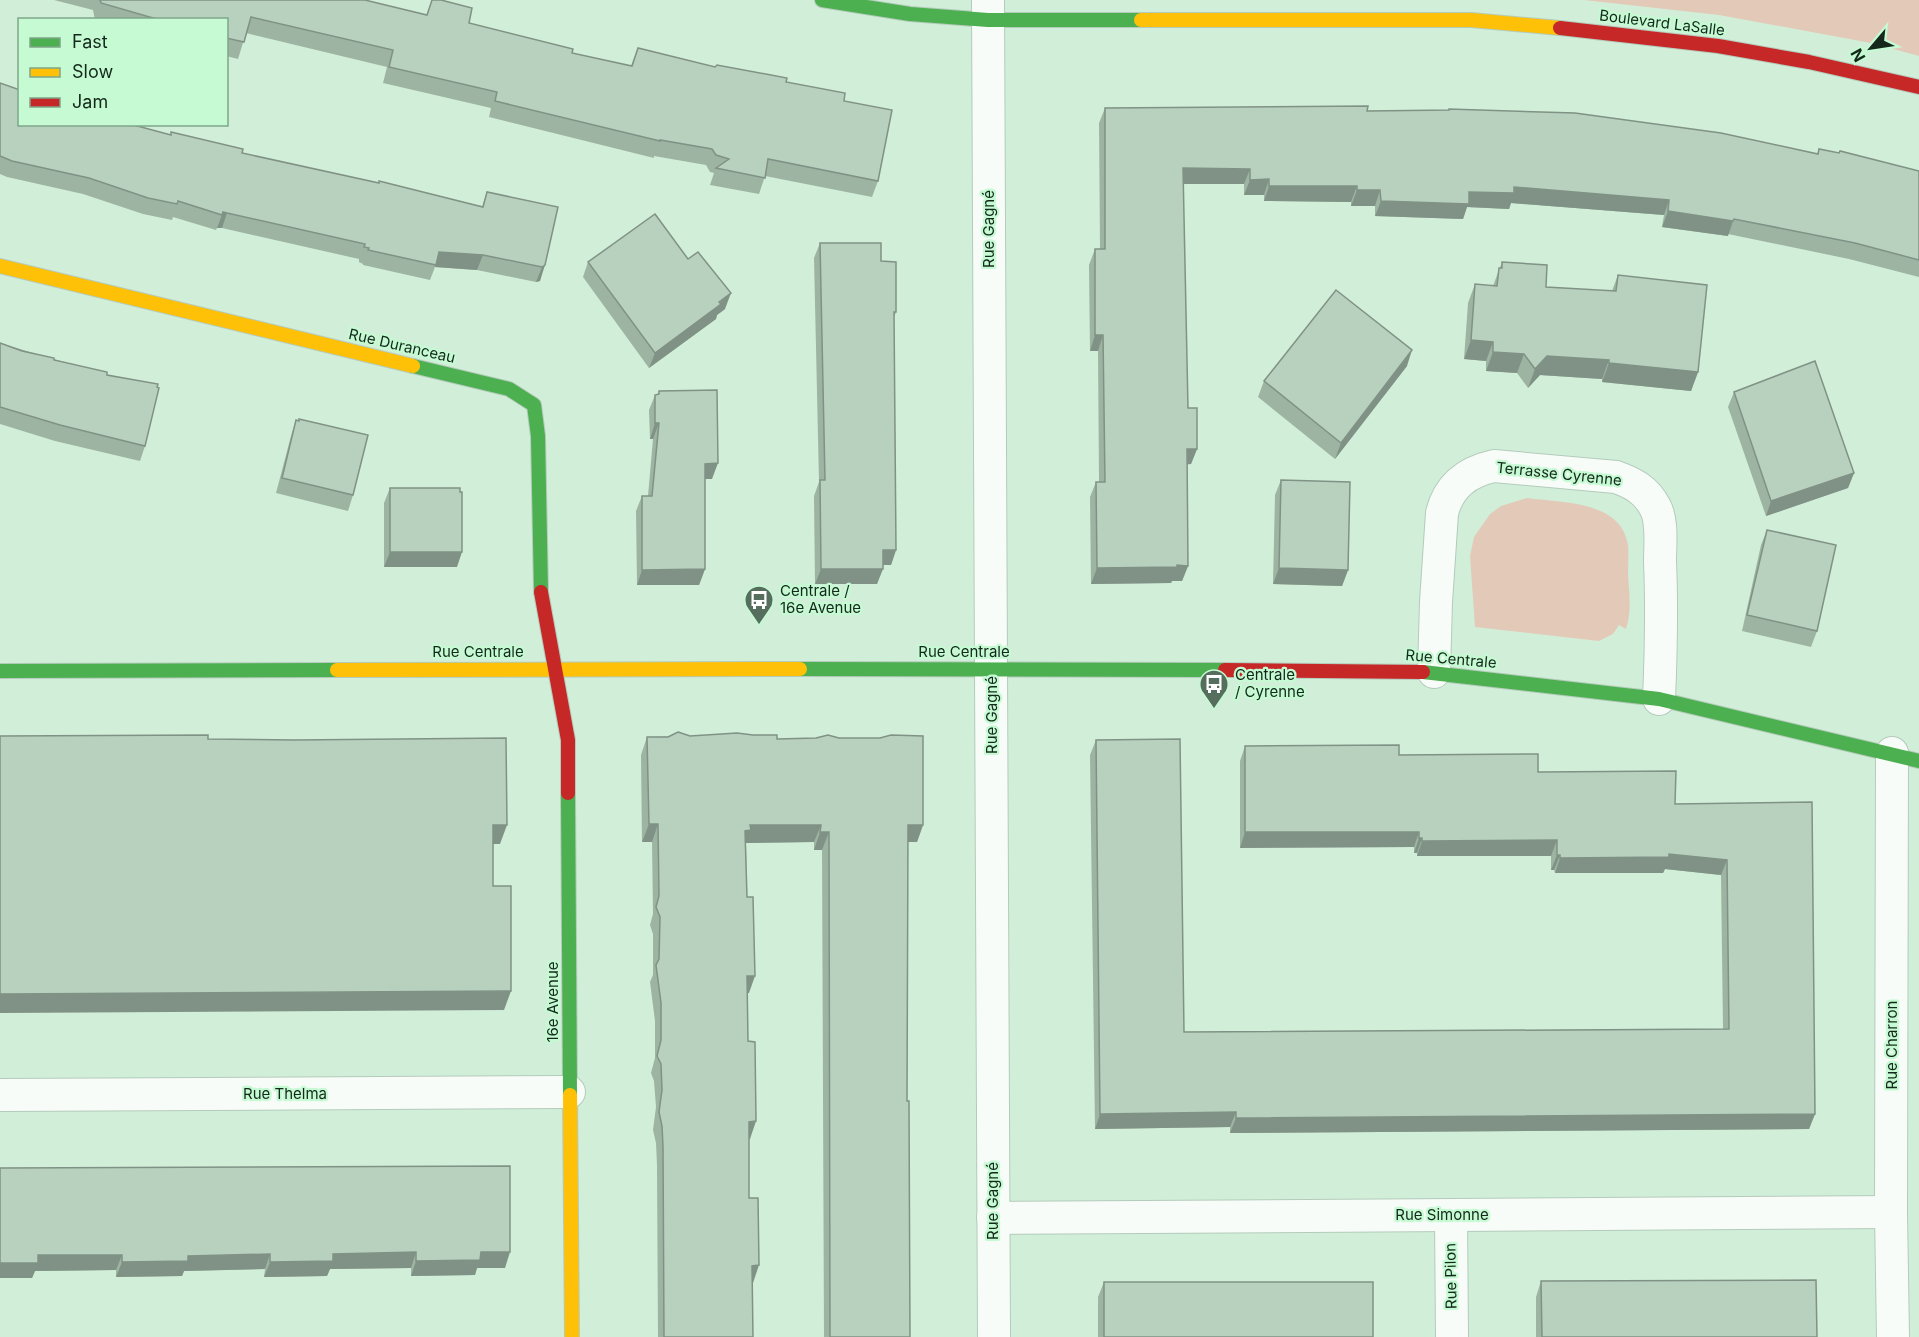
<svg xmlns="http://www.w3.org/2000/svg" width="1919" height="1337" viewBox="0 0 1919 1337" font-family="Inter,sans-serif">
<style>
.green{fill:#e3cab8}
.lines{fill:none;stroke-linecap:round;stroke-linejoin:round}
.street-casing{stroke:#b4cbbb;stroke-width:34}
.fast-casing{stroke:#b4cbbb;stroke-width:16}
.slow-casing{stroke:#b4cbbb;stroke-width:16}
.jam-casing{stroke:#b4cbbb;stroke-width:16}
.street{stroke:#f8fcf9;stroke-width:32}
.fast{stroke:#4caf50;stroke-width:14}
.slow{stroke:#ffc107;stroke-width:14}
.jam{stroke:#c62828;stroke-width:14}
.wall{fill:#9db4a3}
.shaded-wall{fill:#809285}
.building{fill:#b7d1be;stroke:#809285;stroke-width:1.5}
.labels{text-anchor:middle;stroke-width:4.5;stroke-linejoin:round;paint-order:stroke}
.street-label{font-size:15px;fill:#14291b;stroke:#c5fad3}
.poi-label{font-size:15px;fill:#14291b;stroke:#c5fad3;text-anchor:start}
</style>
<rect width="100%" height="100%" fill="#d1eed9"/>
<g class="green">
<path d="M1584,0H1919V56L1871,43L1719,15Z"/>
<path d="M1527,498C1561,503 1621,500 1628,545C1629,555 1628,564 1628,573C1629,591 1632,612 1626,629L1619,625L1613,634L1599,641L1475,627L1470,556L1474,537L1490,514L1501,506Z"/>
</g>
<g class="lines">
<g class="street-casing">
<g id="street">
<path d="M988,0L994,1337"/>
<path d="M1434,672L1436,602L1442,513C1449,485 1467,472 1494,466L1616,477C1633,483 1646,490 1655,507C1663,521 1660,545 1660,561C1662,607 1661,653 1659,699"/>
<path d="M1892,753L1891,1212L1893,1337"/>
<path d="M0,1095L569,1092"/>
<path d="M1451,1215L1452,1337"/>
<path d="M993,1218L1891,1212"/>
</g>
</g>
<g class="fast-casing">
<g id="fast">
<path d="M822,0L910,14L988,20H1141"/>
<path d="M413,366L509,389L534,405L538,436L541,592"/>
<path d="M800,669L1225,670"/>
<path d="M0,671L337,670"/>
<path d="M1423,672L1659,699L1919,761"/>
<path d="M568,793L570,1095"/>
</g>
</g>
<g class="slow-casing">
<g id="slow">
<path d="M1141,20H1471L1560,28"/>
<path d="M0,266L413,366"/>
<path d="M337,670L800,669"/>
<path d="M570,1095L572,1337"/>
</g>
</g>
<g class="jam-casing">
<g id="jam">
<path d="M1560,28L1718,46L1809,62L1919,87"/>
<path d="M541,592L568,740V793"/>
<path d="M1225,670L1423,672"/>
</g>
</g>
<use href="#street" class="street"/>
<use href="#fast" class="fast"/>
<use href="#slow" class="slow"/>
<use href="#jam" class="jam"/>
</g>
<g class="wall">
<path d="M54,0H365L427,15L469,23L572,53L631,66L638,48L715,67L786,82L844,101L878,181L872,197L765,176L759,194L710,185L714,173L710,172L706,165L654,156V158L489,117L491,108L383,83L387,67L246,33L238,59L226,56V20H95L93,10Z"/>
<path d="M0,83L20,124L242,153L482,207L487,192L558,207L540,281L536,282L477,270L435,267L430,280L363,265V264L359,262V259L222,228H217L216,230L173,217L172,220L143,214L83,194L7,177L0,174Z"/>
<path d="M1105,108L1367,111L1817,154L1819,149L1919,171V277L1849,259L1728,234V236L1662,227L1664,215L1511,203L1509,209L1467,207L1463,219L1375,216V206H1351V202L1264,201V195H1244V184H1183L1188,408L1197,449L1191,464H1187L1188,566L1182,581H1172L1171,583L1091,584L1090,497L1096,482H1099L1098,351H1090L1089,265L1095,249H1100L1099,123Z"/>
<path d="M820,243L881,261L896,312L894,318L896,550L891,565H883L877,584H815L814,496L819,482L814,258Z"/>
<path d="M588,262L725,309L717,315L716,319L649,368L583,277Z"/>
<path d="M1502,262L1546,287L1612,291L1618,275L1698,372L1691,391L1602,382V379L1540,375L1528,388L1517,373L1486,371V361L1464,359L1468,303L1475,284L1493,286Z"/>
<path d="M0,343L107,375L145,446L140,461L55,441L0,424Z"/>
<path d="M1407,366L1335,459L1258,397L1264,381Z"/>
<path d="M659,391L712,479H705V569L699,585H637L636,511L642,496H648L653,439H650L649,410L655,395H658Z"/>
<path d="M1734,392L1854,473L1848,488L1766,516L1728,407Z"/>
<path d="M296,420L353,495L348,511L276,493L291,436Z"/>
<path d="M1281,480L1348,570L1342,586L1273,584L1275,495Z"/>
<path d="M390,488L457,567H384V503Z"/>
<path d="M1767,530L1817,631L1811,647L1742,631L1761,545Z"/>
<path d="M690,736L777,739L923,825L917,842H908L907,1101L910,1337H824L822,850H814V842L746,843V844L749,993H748V1041L756,1121L749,1139V1198L753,1283V1337H658L657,1165L656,1143L653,1130L656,1107L654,1081L651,1073L655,1058V1021L650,982L653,975V934L650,925L653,914L652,842H642L641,755L647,737Z"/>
<path d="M1096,740L1184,1032L1723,1029L1721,875L1665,869L1663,873H1555L1554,870H1551V856H1417V853H1414V847L1240,848V761L1245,746L1399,755L1538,772L1675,804L1812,802L1815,1114L1809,1129L1230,1133V1127L1095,1129L1090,755Z"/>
<path d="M0,1168L505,1268H477L475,1275L411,1276V1268L330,1269L327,1276L264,1277L265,1269L184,1271L182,1276L116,1277V1270L35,1271L32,1278Z"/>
<path d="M1541,1281L1817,1337H1536V1297Z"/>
<path d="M1104,1282L1373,1337H1098V1297Z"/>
</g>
<g class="shaded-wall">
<path d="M1183,168L1250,169L1244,184H1177Z"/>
<path d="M1269,179L1264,195H1244L1250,180Z"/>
<path d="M1269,186H1357L1351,202L1264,201Z"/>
<path d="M1514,187L1669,200L1664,215L1511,203L1509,209L1467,207L1463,219L1375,216L1381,201Z"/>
<path d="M1357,190H1380L1375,206H1351Z"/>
<path d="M1668,211L1733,221L1728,236L1662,227Z"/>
<path d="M223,212L227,213L222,228H217Z"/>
<path d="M439,252L483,255L477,270L435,267Z"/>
<path d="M545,265L540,281L536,282L542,267Z"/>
<path d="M731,293L725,309L717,315L716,319L649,368L655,353Z"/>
<path d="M1095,335H1103L1098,351H1090Z"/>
<path d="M1471,340L1493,342L1486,361L1464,359Z"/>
<path d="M1412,350L1407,366L1335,459L1341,443Z"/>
<path d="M1493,352L1524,354L1517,373L1486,371Z"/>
<path d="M1547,356L1609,360L1602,379L1540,375L1528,388L1535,369Z"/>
<path d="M1609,363L1698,372L1691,391L1602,382Z"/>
<path d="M655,423H659L653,439H650Z"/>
<path d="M1187,449H1197L1191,464L1182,465Z"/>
<path d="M718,463L712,479H699L705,464Z"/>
<path d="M1854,473L1848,488L1766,516L1771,501Z"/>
<path d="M883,550H896L891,565H877Z"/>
<path d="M390,552H462L457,567H384Z"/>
<path d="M1177,565L1188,566L1182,581H1172L1171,583L1091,584L1097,568Z"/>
<path d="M1279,568L1348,570L1342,586L1273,584Z"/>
<path d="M705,569L699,585H637L642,570Z"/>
<path d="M821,569H883L877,584H815Z"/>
<path d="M649,824H658L652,842H642Z"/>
<path d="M493,825H507L500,844H486Z"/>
<path d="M750,825H821L814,842L746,843L744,848L745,831Z"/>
<path d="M908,825H923L917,842H902Z"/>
<path d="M820,832H829L822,850H814Z"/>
<path d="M1245,832H1419L1414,847L1240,848Z"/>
<path d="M1419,838H1422L1417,853H1414Z"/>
<path d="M1557,840L1551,856H1417L1422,841Z"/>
<path d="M1669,854L1727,860L1721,875L1665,869L1663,873H1555L1560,858Z"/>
<path d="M1557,855H1560L1554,870H1551Z"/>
<path d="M747,976H755L749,993H741Z"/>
<path d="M511,991L504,1010L0,1013V994Z"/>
<path d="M1236,1112L1230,1127L1095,1129L1100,1114Z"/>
<path d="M1815,1114L1809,1129L1230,1133L1236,1118Z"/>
<path d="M756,1121L750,1139H742L749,1122Z"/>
<path d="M416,1252L411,1268L330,1269L327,1276L264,1277L270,1262L333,1254Z"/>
<path d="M481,1252H510L505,1268H477L475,1275L411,1276L416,1261Z"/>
<path d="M270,1254L265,1269L184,1271L182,1276L116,1277L122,1262L188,1256Z"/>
<path d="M38,1255H122L116,1270L35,1271L32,1278H0V1263Z"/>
<path d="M759,1265L753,1283H745L752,1266Z"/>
</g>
<g class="building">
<path d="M100,0H365L427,15L432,0H441L472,8L469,23L573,49L572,53L632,66L638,48L715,67L717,65L787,78L786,82L845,93L844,101L892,110L878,181L768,159L765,178L716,168L729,159L716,155L712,149L660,140V141L495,101L497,92L389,67L393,50L251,17L244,42L226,38V20H160L101,3Z"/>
<path d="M0,83L20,90V124H130L171,135V132L243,149L242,153L379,183V181L483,207L487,192L558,207L545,265L542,267L483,255L439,252L436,265L368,250L369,248L364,247L365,244L227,213L223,212L222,215L178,201L177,204L148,198L89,178L12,161L0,156Z"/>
<path d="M1368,106L1367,111L1449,110V109L1575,113L1721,133L1818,154L1819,149L1839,153L1840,151L1919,171V260L1855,243L1734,219L1733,221L1668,211L1669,200L1514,187V193L1469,192V204L1381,201L1380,190H1357V186H1269V179L1250,180V169L1183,168L1188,408H1197V449H1187L1188,566L1177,565V567L1097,568L1096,482H1105L1103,335H1095V249H1105V108Z"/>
<path d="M655,214L688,259L698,252L731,293L719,302L721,304L655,353L588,262Z"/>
<path d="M820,243H881V261L896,262V312H894L896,550H883V569H821L820,480H825Z"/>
<path d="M1502,262L1547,265L1546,287L1616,291L1618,275L1707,285L1698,372L1609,363V360L1547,356L1535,369L1524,354L1493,352V342L1471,340L1475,284L1497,286L1499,268H1502Z"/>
<path d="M1336,290L1412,350L1341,443L1264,381Z"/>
<path d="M0,343L22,351L54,358V360L107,372V375L158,384L157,387L159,388L145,446L60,425L0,407Z"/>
<path d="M1815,361L1854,473L1771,501L1734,392Z"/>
<path d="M717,390L718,463L705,464V569L642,570V496H652L659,423H655V395L659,394V391Z"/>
<path d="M299,419L368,435L353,495L282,478L296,420L299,421Z"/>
<path d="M1281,480L1350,482L1348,570L1279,568Z"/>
<path d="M390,488H460V492H462V552H390Z"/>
<path d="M1767,530L1836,545L1817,631L1747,615Z"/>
<path d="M678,732L690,736L737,733L753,735H777V739L816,738L828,735L839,738H880L891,735L923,736V825H908L907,1101H909L910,1337H830L829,832H820L821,825H750L751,830L745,831L747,897H753L755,976H747L748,1041L755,1042L756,1121L749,1122V1198H758L759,1265L752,1266L753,1337H664L663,1147L662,1126L659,1112L662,1090L661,1064L657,1056L661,1040V1003L656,965L659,959L660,917L656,907L659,896L658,824H649L647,737H668Z"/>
<path d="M208,735V739L294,740L506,738L507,825H493V886H511V991L0,994V736Z"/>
<path d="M1180,739L1184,1032L1729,1029L1727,860L1669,854V857L1560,858V855H1557V840L1422,841V838H1419V832H1245V746L1399,745V755L1538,754V772L1676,771L1675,804L1812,802L1815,1114L1236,1118V1112L1100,1114L1096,740Z"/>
<path d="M510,1166V1252H481L480,1260L416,1261V1252L333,1254V1261L270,1262V1254L188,1256V1261L122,1262V1255H38V1263H0V1168Z"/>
<path d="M1816,1280L1817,1337H1542L1541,1281Z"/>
<rect x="1104" y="1282" width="269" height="55"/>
</g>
<defs>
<g id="bus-pin" transform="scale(1.5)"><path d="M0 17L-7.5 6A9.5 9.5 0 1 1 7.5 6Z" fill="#566e5e" stroke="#c5fad3"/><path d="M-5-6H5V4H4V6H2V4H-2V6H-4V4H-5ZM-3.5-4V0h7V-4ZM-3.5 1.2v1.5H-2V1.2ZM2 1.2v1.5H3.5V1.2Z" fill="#fff"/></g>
</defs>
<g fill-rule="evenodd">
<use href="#bus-pin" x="759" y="600"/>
<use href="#bus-pin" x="1214" y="684"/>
</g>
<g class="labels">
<g class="street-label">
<text transform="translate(1662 23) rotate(7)" y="5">Boulevard LaSalle</text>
<text transform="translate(989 229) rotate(-90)" y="5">Rue Gagné</text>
<text transform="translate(402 346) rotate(13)" y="5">Rue Duranceau</text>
<text transform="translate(1559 474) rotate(6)" y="5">Terrasse Cyrenne</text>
<text x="478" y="657">Rue Centrale</text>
<text x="964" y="657">Rue Centrale</text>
<text transform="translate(1451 659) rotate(5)" y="5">Rue Centrale</text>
<text transform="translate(992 715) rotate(-90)" y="5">Rue Gagné</text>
<text transform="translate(553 1002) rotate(-90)" y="5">16e Avenue</text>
<text transform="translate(1892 1045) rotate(-90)" y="5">Rue Charron</text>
<text x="285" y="1099">Rue Thelma</text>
<text transform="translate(993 1201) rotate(-90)" y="5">Rue Gagné</text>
<text x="1442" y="1220">Rue Simonne</text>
<text transform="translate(1451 1276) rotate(-91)" y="5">Rue Pilon</text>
</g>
<g class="poi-label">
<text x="780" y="596">Centrale /<tspan x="780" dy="17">16e Avenue</tspan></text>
<text x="1235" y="680">Centrale<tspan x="1235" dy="17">/ Cyrenne</tspan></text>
</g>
</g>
<rect x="18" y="18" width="210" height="108" fill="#c5fad3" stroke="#7ea689" stroke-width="1.5"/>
<rect x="30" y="38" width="30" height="9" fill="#4caf50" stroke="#7ea689" stroke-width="1.5"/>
<text x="72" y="48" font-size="18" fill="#14291b">Fast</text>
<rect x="30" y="68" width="30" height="9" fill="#ffc107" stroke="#7ea689" stroke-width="1.5"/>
<text x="72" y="78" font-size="18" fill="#14291b">Slow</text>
<rect x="30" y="98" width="30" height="9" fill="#c62828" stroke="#7ea689" stroke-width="1.5"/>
<text x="72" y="108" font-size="18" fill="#14291b">Jam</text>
<g transform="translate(1871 48) rotate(241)" stroke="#c5fad3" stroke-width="4.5" paint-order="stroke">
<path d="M0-4.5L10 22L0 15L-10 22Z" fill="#14291b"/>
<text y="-9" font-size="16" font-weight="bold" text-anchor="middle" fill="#14291b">N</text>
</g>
</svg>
